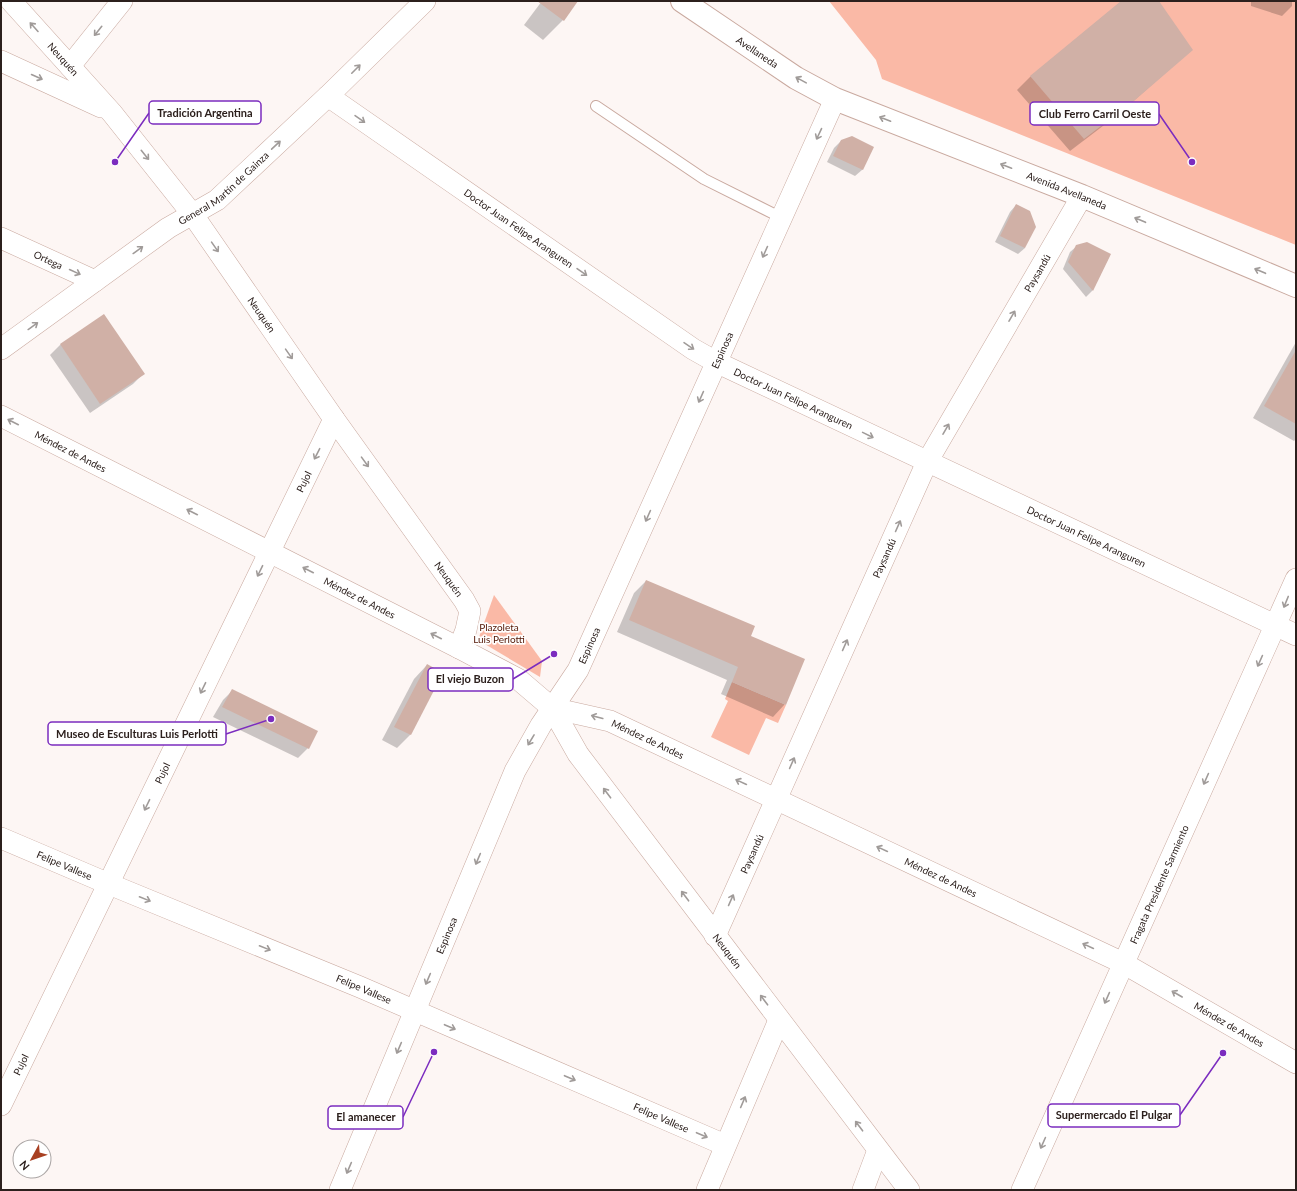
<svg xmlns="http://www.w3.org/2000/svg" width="1297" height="1191" viewBox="0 0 1297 1191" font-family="Lato,sans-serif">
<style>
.green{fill:#fab9a6}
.shadow{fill:#0003}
.building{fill:#d0b0a6}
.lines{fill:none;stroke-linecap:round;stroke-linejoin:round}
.lane-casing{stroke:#c9a99f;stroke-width:12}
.street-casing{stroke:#c9a99f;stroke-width:22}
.secondary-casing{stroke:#c9a99f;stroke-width:24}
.lane{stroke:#fff;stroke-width:10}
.street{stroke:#fff;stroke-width:21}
.secondary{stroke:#fff;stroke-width:22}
.oneway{stroke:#a09b99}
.labels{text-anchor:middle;stroke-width:3.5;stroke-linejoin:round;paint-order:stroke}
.street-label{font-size:10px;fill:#2c201d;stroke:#fff}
.park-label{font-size:10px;fill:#541705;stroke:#fff}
.leader{fill:none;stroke:#7b2cbf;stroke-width:1.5}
.callout-dot{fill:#7b2cbf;stroke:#fff;stroke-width:1.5}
.callout{fill:#fff;stroke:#7b2cbf;stroke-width:1.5}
.callout-label{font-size:11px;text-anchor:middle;font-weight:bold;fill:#2c201d}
</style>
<rect width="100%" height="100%" fill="#fdf6f4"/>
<g class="green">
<path d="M829,1H1296V245L882,79L876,60Z"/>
<path d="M494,595L542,661L540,677L478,640Z"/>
<path d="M732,682L786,705L778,723L766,718L749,755L711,737L728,701L725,699Z"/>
</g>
<g class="shadow">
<path d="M542,1H577L563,20L543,40L524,25Z"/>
<path d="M1122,1H1158L1191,50L1120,113L1070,151L1017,90L1030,77Z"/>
<path d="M1251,1H1292V6L1282,16L1251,6Z"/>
<path d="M841,141L873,147L862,170L855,176L827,162L834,148Z"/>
<path d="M1016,205L1025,248L1018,254L995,242L1010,212Z"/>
<path d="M1077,246L1110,255L1092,291L1086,297L1063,269L1070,252Z"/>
<path d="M104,315L143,374L133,384L90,413L50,355L60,345Z"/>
<path d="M1296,342V439L1294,441L1253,418Z"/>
<path d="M646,581L750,637L785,704L773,717L721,694L727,680L617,632L634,593Z"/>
<path d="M427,665L442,673L410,735L397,748L382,740L414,679Z"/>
<path d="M233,690L308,748L298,758L213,717L223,700Z"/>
</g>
<g class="building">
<path d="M537,1H578L564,21Z"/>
<path d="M1121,1H1159L1193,50L1135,100L1084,139L1030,76Z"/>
<path d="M852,136L874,147L863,170L833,156L841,140Z"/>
<path d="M1016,204L1030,211L1036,227L1025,248L1000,236Z"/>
<path d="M1087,242L1111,254L1093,291L1068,262L1076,245Z"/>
<path d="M104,314L145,374L100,404L60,344Z"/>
<path d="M1296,350V424L1264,406Z"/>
<path d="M646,580L755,626L751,636L805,659L786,705L732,682L738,667L629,620Z"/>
<path d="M427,664L443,673L411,735L394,727Z"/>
<path d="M232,689L318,731L309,749L222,707Z"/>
</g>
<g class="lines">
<g class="lane-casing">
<path id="lane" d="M596,106L704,179L780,217"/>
</g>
<g class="street-casing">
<g id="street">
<path id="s1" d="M11,1L112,113L193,215L334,419L464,600L470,611L466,630L459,648"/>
<path d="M1,61L101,107"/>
<path d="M70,66L122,1"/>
<path id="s2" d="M328,96L693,349L716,362L1296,635"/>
<path id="s3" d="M1,238L95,281"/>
<path id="s4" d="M1,349L168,228L217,200L328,96L425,1"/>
<path id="s5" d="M1,416L459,648L518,679L552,708L610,721L1123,963L1296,1063"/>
<path id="s6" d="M552,708L578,754L909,1190"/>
<path id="s7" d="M1,838L109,884L360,987L725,1145"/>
<path id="s8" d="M715,936L927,462L1082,196"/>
<path id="s9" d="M1,1105L334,419"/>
<path id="s10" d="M340,1190L515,771L541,725L578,670L835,99"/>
<path d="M707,1190L779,1020"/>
<path d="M863,1190L878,1150"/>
<path id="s11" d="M1022,1190L1296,579"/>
</g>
</g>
<g class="secondary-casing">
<g id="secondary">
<path id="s12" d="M682,1L796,78L835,99L1082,196L1296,286"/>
</g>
</g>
<use href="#lane" class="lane"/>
<use href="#street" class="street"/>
<use href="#secondary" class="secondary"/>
</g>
<defs><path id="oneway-shaft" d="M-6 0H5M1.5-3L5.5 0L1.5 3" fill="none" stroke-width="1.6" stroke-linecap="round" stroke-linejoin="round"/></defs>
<g class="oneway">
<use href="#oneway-shaft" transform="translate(34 27) rotate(-132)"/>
<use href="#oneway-shaft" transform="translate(98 31) rotate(129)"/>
<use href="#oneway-shaft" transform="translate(356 69) rotate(-45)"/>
<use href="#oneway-shaft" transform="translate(37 77) rotate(24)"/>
<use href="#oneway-shaft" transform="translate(801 80) rotate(-151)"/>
<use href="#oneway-shaft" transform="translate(360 119) rotate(35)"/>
<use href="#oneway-shaft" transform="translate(885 119) rotate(-159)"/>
<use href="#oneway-shaft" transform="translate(819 134) rotate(115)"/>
<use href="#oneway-shaft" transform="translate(276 145) rotate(-43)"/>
<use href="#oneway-shaft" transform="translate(145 155) rotate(51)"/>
<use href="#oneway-shaft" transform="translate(1006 166) rotate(-159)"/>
<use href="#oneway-shaft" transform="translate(1140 220) rotate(-157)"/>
<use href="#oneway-shaft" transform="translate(215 247) rotate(55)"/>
<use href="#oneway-shaft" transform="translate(138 250) rotate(-36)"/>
<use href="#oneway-shaft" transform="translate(765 252) rotate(114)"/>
<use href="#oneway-shaft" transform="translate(1260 271) rotate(-157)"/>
<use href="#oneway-shaft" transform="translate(75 272) rotate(25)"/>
<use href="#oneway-shaft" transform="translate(582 272) rotate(35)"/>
<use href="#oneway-shaft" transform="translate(1012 316) rotate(-60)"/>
<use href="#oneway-shaft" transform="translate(33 326) rotate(-36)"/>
<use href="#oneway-shaft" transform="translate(689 346) rotate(34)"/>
<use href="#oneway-shaft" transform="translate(289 354) rotate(55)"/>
<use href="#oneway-shaft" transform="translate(701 397) rotate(114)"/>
<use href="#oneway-shaft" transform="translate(13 422) rotate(-153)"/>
<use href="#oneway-shaft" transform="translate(946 429) rotate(-60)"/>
<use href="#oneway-shaft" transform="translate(868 435) rotate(26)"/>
<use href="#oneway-shaft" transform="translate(317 454) rotate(117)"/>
<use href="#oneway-shaft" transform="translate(365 462) rotate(54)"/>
<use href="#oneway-shaft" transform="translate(192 512) rotate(-153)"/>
<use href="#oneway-shaft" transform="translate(648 516) rotate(114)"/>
<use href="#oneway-shaft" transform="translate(898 526) rotate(-66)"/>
<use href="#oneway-shaft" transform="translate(308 570) rotate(-153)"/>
<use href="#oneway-shaft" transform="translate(260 571) rotate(116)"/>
<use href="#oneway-shaft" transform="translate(1286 602) rotate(112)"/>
<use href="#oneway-shaft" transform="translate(436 636) rotate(-153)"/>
<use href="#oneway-shaft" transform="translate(845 645) rotate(-66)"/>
<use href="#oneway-shaft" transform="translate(1260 661) rotate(114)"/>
<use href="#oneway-shaft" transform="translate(203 688) rotate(116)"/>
<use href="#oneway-shaft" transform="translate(597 717) rotate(-165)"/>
<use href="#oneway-shaft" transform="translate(531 740) rotate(121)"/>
<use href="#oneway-shaft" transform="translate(792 763) rotate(-66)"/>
<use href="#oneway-shaft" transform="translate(1206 779) rotate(114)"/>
<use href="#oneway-shaft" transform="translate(741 782) rotate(-155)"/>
<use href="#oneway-shaft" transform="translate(607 793) rotate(-127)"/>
<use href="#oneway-shaft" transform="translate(147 805) rotate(116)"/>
<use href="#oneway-shaft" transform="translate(882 849) rotate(-155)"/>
<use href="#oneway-shaft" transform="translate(478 859) rotate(113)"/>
<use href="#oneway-shaft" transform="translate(685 896) rotate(-127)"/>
<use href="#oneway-shaft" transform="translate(145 899) rotate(22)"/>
<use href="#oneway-shaft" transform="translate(731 900) rotate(-66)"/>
<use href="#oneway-shaft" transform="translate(1088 946) rotate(-155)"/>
<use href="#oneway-shaft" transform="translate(265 948) rotate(22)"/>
<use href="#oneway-shaft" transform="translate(428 979) rotate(113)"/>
<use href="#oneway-shaft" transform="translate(1177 994) rotate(-150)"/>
<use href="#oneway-shaft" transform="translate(1107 998) rotate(114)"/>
<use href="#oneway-shaft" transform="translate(764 1000) rotate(-127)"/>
<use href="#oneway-shaft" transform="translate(450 1027) rotate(23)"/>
<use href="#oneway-shaft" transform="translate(399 1048) rotate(113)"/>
<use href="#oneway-shaft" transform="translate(570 1078) rotate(23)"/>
<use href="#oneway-shaft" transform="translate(743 1102) rotate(-67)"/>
<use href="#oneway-shaft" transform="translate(859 1126) rotate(-127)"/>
<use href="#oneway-shaft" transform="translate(702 1135) rotate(23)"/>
<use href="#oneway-shaft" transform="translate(1043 1143) rotate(114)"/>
<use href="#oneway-shaft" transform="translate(349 1168) rotate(113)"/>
</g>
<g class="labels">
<g class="street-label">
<text dy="4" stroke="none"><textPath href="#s12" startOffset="91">Avellaneda</textPath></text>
<text dy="4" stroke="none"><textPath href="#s1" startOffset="78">Neuquén</textPath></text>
<text dy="4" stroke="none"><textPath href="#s4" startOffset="275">General Martín de Gainza</textPath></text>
<text dy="4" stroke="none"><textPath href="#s12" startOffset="431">Avenida Avellaneda</textPath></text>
<text dy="4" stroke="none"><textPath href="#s2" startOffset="232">Doctor Juan Felipe Aranguren</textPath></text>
<text dy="4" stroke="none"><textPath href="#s3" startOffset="52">Ortega</textPath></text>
<text dy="4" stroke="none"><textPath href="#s8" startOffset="738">Paysandú</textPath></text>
<text dy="4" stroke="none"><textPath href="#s1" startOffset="402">Neuquén</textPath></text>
<text dy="4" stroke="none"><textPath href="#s10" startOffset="924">Espinosa</textPath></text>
<text dy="4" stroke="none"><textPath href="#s2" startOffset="556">Doctor Juan Felipe Aranguren</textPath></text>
<text dy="4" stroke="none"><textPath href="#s5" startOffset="78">Méndez de Andes</textPath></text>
<text dy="4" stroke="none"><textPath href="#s9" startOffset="693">Pujol</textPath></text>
<text dy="4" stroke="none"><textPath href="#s2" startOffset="880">Doctor Juan Felipe Aranguren</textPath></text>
<text dy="4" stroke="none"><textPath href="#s8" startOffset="414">Paysandú</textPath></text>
<text dy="4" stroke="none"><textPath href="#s1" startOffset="726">Neuquén</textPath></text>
<text dy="4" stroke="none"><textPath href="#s5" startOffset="402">Méndez de Andes</textPath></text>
<text dy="4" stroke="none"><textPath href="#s10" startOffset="600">Espinosa</textPath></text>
<text dy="4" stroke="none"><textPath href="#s5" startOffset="726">Méndez de Andes</textPath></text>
<text dy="4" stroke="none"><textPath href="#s9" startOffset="369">Pujol</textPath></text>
<text dy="4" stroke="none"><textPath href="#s8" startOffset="90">Paysandú</textPath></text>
<text dy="4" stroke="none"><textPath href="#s7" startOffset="69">Felipe Vallese</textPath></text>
<text dy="4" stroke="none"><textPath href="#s5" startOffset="1050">Méndez de Andes</textPath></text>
<text dy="4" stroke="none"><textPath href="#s11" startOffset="335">Fragata Presidente Sarmiento</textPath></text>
<text dy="4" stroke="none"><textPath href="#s10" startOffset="276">Espinosa</textPath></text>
<text dy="4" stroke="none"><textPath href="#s6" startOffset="300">Neuquén</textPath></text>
<text dy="4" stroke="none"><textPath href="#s7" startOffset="393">Felipe Vallese</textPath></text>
<text dy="4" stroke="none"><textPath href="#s5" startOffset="1374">Méndez de Andes</textPath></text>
<text dy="4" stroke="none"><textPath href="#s9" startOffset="45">Pujol</textPath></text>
<text dy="4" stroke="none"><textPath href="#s7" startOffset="717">Felipe Vallese</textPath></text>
</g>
<g class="park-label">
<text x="499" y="631">Plazoleta<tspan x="499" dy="12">Luis Perlotti</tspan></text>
</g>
</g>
<path class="leader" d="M115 162L149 113M1192 162L1159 114M554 654L513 679M271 719L226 734M1223 1053L1180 1115M434 1052L403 1117"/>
<g class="callout-dot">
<circle cx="115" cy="162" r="4"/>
<circle cx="1192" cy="162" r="4"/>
<circle cx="554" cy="654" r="4"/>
<circle cx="271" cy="719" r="4"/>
<circle cx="1223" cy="1053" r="4"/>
<circle cx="434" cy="1052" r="4"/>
</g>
<g class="callout">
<rect x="149" y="101" width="112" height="23" rx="4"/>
<rect x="1030" y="102" width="129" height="23" rx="4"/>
<rect x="428" y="668" width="85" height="23" rx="4"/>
<rect x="48" y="722" width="178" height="23" rx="4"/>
<rect x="1048" y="1104" width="132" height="23" rx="4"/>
<rect x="328" y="1106" width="75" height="23" rx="4"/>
</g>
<g class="callout-label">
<text x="205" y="117">Tradición Argentina</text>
<text x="1095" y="118">Club Ferro Carril Oeste</text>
<text x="470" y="683">El viejo Buzon</text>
<text x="137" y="738">Museo de Esculturas Luis Perlotti</text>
<text x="1114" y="1119">Supermercado El Pulgar</text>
<text x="366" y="1121">El amanecer</text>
</g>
<rect width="1297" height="1191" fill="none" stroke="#2c201d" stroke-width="4"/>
<g transform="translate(32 1159) rotate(230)"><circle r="19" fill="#ffffff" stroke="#aba6a5"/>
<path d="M0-3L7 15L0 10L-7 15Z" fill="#a84022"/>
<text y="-6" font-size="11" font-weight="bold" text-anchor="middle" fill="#2c201d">N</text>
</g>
</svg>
